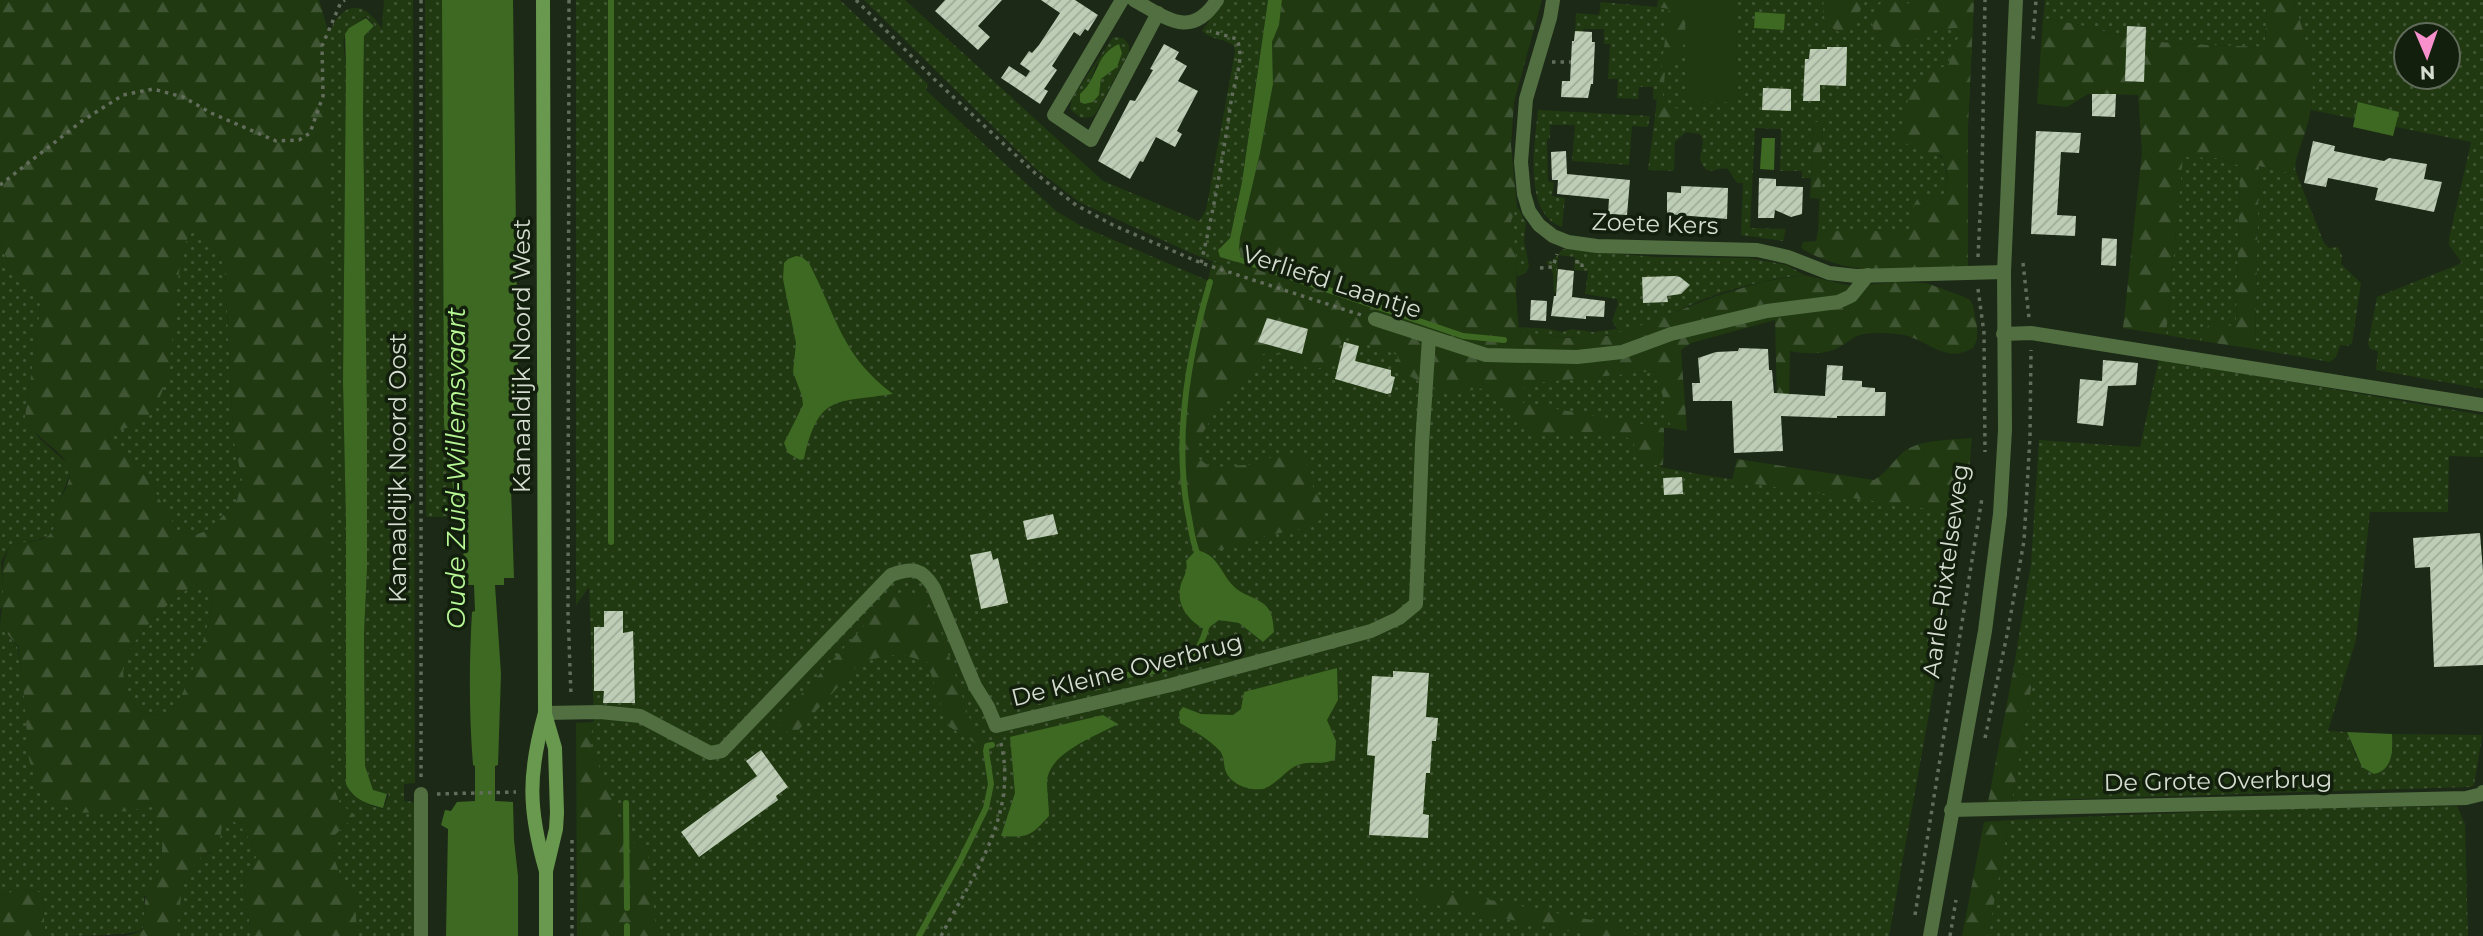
<svg xmlns="http://www.w3.org/2000/svg" width="2483" height="936" viewBox="0 0 2483 936" font-family="Montserrat,sans-serif">
<style>
.grass{fill:url(#grass-dots);fill-rule:evenodd}
.forest{fill:url(#forest-firs);fill-rule:evenodd}
.green{fill:#203911}
.water{fill:#3d6922}
.lines{fill:none;stroke-linecap:round;stroke-linejoin:round}
.stream{stroke:#3d6922;stroke-width:6}
.building{fill:url(#building-hatch)}
.path{stroke:#626d5c;stroke-width:3.5;stroke-dasharray:3.5 5;stroke-linecap:butt}
.minor{stroke:#516f41;stroke-width:14}
.tertiary{stroke:#516f41;stroke-width:14}
.secondary{stroke:#69994e;stroke-width:14}
.labels{text-anchor:middle;stroke-width:7;stroke-linejoin:round;paint-order:stroke}
.street-label{font-size:24px;fill:#d5ddd1;stroke:#131f0d}
.water-label{font-size:26px;font-style:italic;fill:#b7f795;stroke:#131f0d}
</style>
<defs>
<pattern id="grass-dots" width="8" height="8" patternUnits="userSpaceOnUse" patternTransform="scale(1.75)"><rect width="8" height="8" fill="#203911"/><path d="M2 2h.1M6 6h.1" fill="none" stroke="#405533" stroke-width="1.8" stroke-linecap="round"/></pattern>
<pattern id="forest-firs" width="22" height="20" patternUnits="userSpaceOnUse" patternTransform="scale(1.75)"><rect width="22" height="20" fill="#203911"/><path d="M5 1l3.5 6h-7zM16 11l3.5 6h-7z" fill="#405533"/></pattern>
<pattern id="building-hatch" width="6" height="6" patternUnits="userSpaceOnUse" patternTransform="scale(1.75)"><rect width="6" height="6" fill="#beceb6"/><path d="M-1 1l2-2M0 6l6-6M5 7l2-2" fill="none" stroke="#9eab98"/></pattern>
</defs>
<rect width="100%" height="100%" fill="#1c2916"/>
<g class="grass">
<path d="M384,0H413L415,783L404,784V801L415,802V936H357L356,934L355,898L343,882L333,856L335,835L355,815L340,804L329,775V33C343,0 364,0 382,29ZM366,16L375,26L364,36L363,113L367,413V568L364,634L365,766L373,791L389,794L383,809C369,805 352,798 346,784V525L343,382L346,67C345,54 339,35 351,27C357,23 360,22 366,16Z"/>
<path d="M425,0H442L444,425L456,499L451,501L453,508L459,512L461,517H426Z"/>
<path d="M576,0H840L928,84L926,90L1056,211L1081,226L1216,284L1524,383L1657,371L1671,428H1664L1663,465L1660,467L1703,475L1965,514L1889,936H644L591,745L592,722L594,721L589,587L576,605Z"/>
<path d="M864,0H905L1103,181L1199,221L1206,210L1235,52L1234,46C1224,38 1211,40 1202,31L1223,0H1268L1242,182L1230,238L1220,247V257L1236,262L1235,270L1191,253L1079,202L1035,168Z"/>
<path d="M1670,0H1974L1968,126L1917,150L1936,154L1944,159C1946,173 1950,184 1942,197L1929,195L1911,222V231H1818L1823,123H1814L1811,178H1802V171H1780L1781,129L1755,128L1750,228L1786,229L1783,241L1741,235L1743,183H1737L1728,169C1714,166 1708,180 1700,159L1703,141L1700,134L1686,132L1675,142L1674,171L1648,170L1657,100L1653,99V87H1639L1638,99L1617,98L1618,79H1608L1610,44H1604V29H1583V32L1575,31L1576,13L1599,15L1601,2L1669,8Z"/>
<path d="M2045,0H2267L2265,47C2218,45 2169,46 2123,36C2094,30 2074,21 2043,19Z"/>
<path d="M2293,0H2483V389L2376,370L2378,351L2370,349L2368,344L2377,297L2462,263L2449,245V239L2471,142L2311,110C2315,69 2306,38 2293,0ZM2406,35H2448V77H2406Z"/>
<path d="M1113,37L1123,38L1129,45V52L1096,113L1091,117L1081,118L1070,109L1072,98ZM1105,54L1117,67L1101,79L1099,95L1088,88L1096,65L1103,61Z"/>
<path d="M1538,110L1650,116L1648,127L1632,126L1629,165L1572,161L1575,125H1550V138L1547,139L1548,181L1554,183L1552,196L1565,198L1562,227C1522,213 1535,143 1538,110Z"/>
<path d="M2183,156L2220,158L2240,166L2236,328L2210,321L2201,341L2166,335Z"/>
<path d="M2259,166L2297,175L2324,243L2329,248L2338,247L2342,256L2341,264L2361,283L2352,343L2348,346L2340,345L2336,357L2330,362L2255,349Z"/>
<path d="M1517,206L1526,222L1524,241L1529,266L1526,273L1517,277V260L1513,247L1515,232L1511,221Z"/>
<path d="M190,233H203L212,242L225,267L231,395L234,441L242,480L237,500L211,529L195,535L177,530L144,472L127,456L110,446L109,432L139,424L183,248Z"/>
<path d="M0,240L9,265L29,283L40,304L38,329L25,417L40,439L68,464L70,473L56,511V523L51,534L38,540L10,545L1,562L4,602L0,610Z"/>
<path d="M1563,249L1656,257L1749,258L1787,265L1804,275C1771,278 1726,289 1695,303C1667,315 1636,332 1604,336C1576,340 1547,336 1519,331V327L1550,329L1562,332L1572,329L1593,332L1617,329L1612,321L1618,304L1617,299L1585,294L1588,271L1574,270L1575,257L1558,255L1556,292L1554,293L1553,273L1546,261H1552Z"/>
<path d="M2159,359L2483,415V457L2449,456L2448,512H2370L2356,640L2328,731L2347,732L2356,756L2393,749L2392,734L2482,735L2483,731L2474,785L2470,787L2012,801L2033,677L2013,672L2031,564L2039,440L2140,447Z"/>
<path d="M199,582L210,587C211,592 213,599 212,604C210,625 186,700 170,712C161,719 148,713 138,710C130,698 120,681 123,665C129,639 175,594 199,582Z"/>
<path d="M0,626L17,646L22,672L132,811L151,803L163,828L161,861L156,884L144,897C143,905 147,925 141,930C131,936 66,936 48,936L45,931L42,893L26,889L0,895Z"/>
<path d="M2457,806L2465,824L2468,936H1988L2009,820L2272,809Z"/>
<path d="M226,816C244,826 250,838 257,856L244,877L251,936H173C172,917 184,873 198,859C202,856 209,855 212,851C220,840 218,826 226,816Z"/>
</g>
<g class="forest">
<path d="M0,0H319L329,33V775L340,804L355,815L335,835L333,856L343,882L355,898L357,936H251L244,877L257,856C250,838 244,826 226,817C219,825 223,833 219,842C216,852 205,853 198,860C192,866 188,875 184,883C178,899 183,918 173,931V936H125C130,935 138,933 142,930C147,924 140,900 151,885L156,883C164,849 166,836 151,803L133,811L76,813L38,790L29,759L22,672L18,646L0,626C0,616 3,607 3,598C3,573 0,569 10,545C22,541 42,544 51,533C57,527 55,520 56,512C58,498 75,481 68,466C61,448 35,440 25,417L38,329L40,304L29,283L9,265L0,240ZM190,233H203L212,242L225,267L231,395L234,441L242,480L237,500L211,529L195,535L177,530L144,472L127,456L110,446L109,432C119,429 132,428 140,423C186,392 165,283 190,233ZM198,583L210,587C211,592 213,599 212,604C210,625 186,699 170,712C161,719 148,713 138,710C130,698 123,685 123,669C124,643 176,593 198,583Z"/>
<path d="M1282,0H1542L1514,102L1511,145L1517,206L1511,221L1515,232L1514,251L1517,260L1516,294L1519,331L1567,338L1607,336L1648,323L1716,296L1762,282L1804,275L1852,286L1896,282L1926,283L1962,296L1970,300L1973,305L1977,327V340L1973,348C1943,366 1925,335 1896,334C1885,333 1868,332 1857,336C1851,339 1845,344 1838,348C1824,355 1805,354 1790,351L1789,401H1777L1775,320L1691,343L1681,350L1687,431L1671,428L1656,371L1524,384L1523,403L1664,428L1663,465C1643,466 1639,459 1633,442C1609,420 1557,442 1527,431L1501,397L1491,390L1485,388L1453,393L1439,392L1404,373L1399,366L1397,355L1346,335C1339,343 1337,356 1329,363C1305,384 1288,341 1259,356C1254,384 1237,384 1221,402C1213,411 1210,422 1204,431C1198,441 1195,446 1197,457L1210,467H1218L1257,464L1281,453L1300,454C1308,463 1308,469 1311,480C1314,494 1325,501 1323,517L1312,527L1265,536L1249,545L1207,552L1196,550L1191,511L1184,500L1175,474L1199,320L1212,262L1235,269L1236,262L1241,256L1239,249L1240,238L1260,153L1273,84L1272,42L1279,25Z"/>
<path d="M1658,0H1715L1685,2L1686,41L1673,61H1666L1662,106L1681,109L1682,118H1655L1669,9L1657,7Z"/>
<path d="M1824,0H1866L1850,28L1839,32C1824,24 1821,16 1824,0Z"/>
<path d="M1888,0H1899L1910,4L1916,0H1974L1968,126V268C1912,269 1851,280 1801,248L1803,242L1816,241L1818,231H1910C1911,220 1911,197 1925,195C1931,194 1936,197 1942,197C1950,184 1948,169 1942,156L1917,150L1894,136L1893,132L1905,125C1904,106 1911,83 1928,73C1935,69 1943,68 1949,64L1951,48L1962,33L1958,28C1947,28 1934,30 1925,34C1913,39 1908,48 1895,47C1869,44 1863,7 1888,0Z"/>
<path d="M2267,0H2293C2305,35 2317,70 2311,107C2309,125 2301,143 2296,160L2295,168L2297,175L2259,166L2255,349L2201,341L2210,321L2236,327L2240,166L2220,158L2183,157L2166,335L2123,328L2142,152L2138,95L2088,94L2067,107L2037,104L2043,19C2073,21 2094,30 2123,36C2169,46 2218,45 2265,47Z"/>
<path d="M1814,122H1823L1820,199L1810,198Z"/>
<path d="M1972,438L1965,514L1732,481L1737,459L1874,480C1887,473 1894,459 1906,450C1923,439 1952,440 1972,438Z"/>
<path d="M904,592L923,594L936,616L969,717L988,751L948,726L927,662L900,654L862,661L792,737L776,722L893,594Z"/>
<path d="M2013,672L2033,677L2012,801L1988,802Z"/>
<path d="M592,722L591,745L626,837L648,852L657,936H577L576,723Z"/>
<path d="M2009,820L1988,936H1962L1984,822Z"/>
<path d="M1419,886L1617,925L1639,936H1593L1417,901Z"/>
<path d="M26,889L42,893L45,931L48,936H0V895Z"/>
</g>
<path class="green" d="M1735,0L1738,102L1687,103L1685,1Z"/>
<g class="water">
<path d="M442,0H513L519,460L511,488L514,578H504V585H495L501,674L498,765L495,766V801L513,802L514,840L518,876V936H446L448,829L441,825L445,810L451,811L457,802L475,801V766L473,765C469,714 469,664 472,612L475,611L474,585H464L463,526L455,500L444,425Z"/>
<path d="M1268,0H1282L1279,25L1272,42L1273,84L1260,153L1240,238L1239,249L1241,256L1236,262L1220,257L1218,250L1230,238L1242,182Z"/>
<path d="M1755,12L1785,14L1784,30L1754,28Z"/>
<path d="M366,18L374,26L364,36L363,113L367,413V568L364,634L365,766L373,790L387,794L383,808C367,804 353,799 346,784V525L343,382L346,67L345,34L349,28Z"/>
<path d="M1119,44L1122,53L1117,67L1101,79L1099,95L1093,102L1084,104L1080,101V94C1098,79 1095,54 1119,44Z"/>
<path d="M2358,102L2399,112L2393,136L2353,127Z"/>
<path d="M1762,138H1775L1774,170L1760,169Z"/>
<path d="M796,256L802,257L809,263C837,317 841,355 893,394C836,403 819,393 804,459L800,460L788,453L784,443L803,405L802,396L793,372L796,343L783,279L784,263L788,259Z"/>
<path d="M1196,550C1221,555 1219,575 1238,590C1246,596 1258,598 1266,606C1273,613 1273,623 1274,632L1263,642L1239,623L1219,620L1206,630C1191,622 1177,608 1180,589C1181,578 1189,573 1186,561Z"/>
<path d="M1337,668L1338,700L1327,720L1336,741L1335,759C1323,766 1311,760 1298,765C1285,770 1276,786 1262,789C1249,791 1231,784 1226,772C1223,765 1225,758 1220,751C1209,739 1194,731 1180,723L1179,712L1183,707L1201,714L1233,715L1241,709L1244,692Z"/>
<path d="M1103,715L1118,724C1096,736 1048,753 1047,782C1047,794 1049,805 1049,816C1031,836 1028,838 1001,836L1015,793L1010,737Z"/>
<path d="M2347,732L2392,734C2393,750 2393,770 2374,774L2362,767Z"/>
</g>
<g class="lines">
<g class="stream">
<path d="M611,0V542"/>
<path d="M1232,257L1463,336L1504,340"/>
<path d="M1198,555C1193,544 1191,530 1189,518C1173,441 1188,356 1210,282"/>
<path d="M1099,687V677C1118,677 1169,671 1185,662C1197,654 1204,638 1207,625"/>
<path d="M626,803L627,908"/>
<path d="M627,926V936"/>
<path d="M919,936L960,861L986,808L991,784L986,751L987,746L992,745"/>
</g>
</g>
<g class="building">
<path d="M945,0H1002L978,26L990,37L978,50L935,11Z"/>
<path d="M1041,0H1075L1098,15L1088,31L1085,29L1080,36L1074,32L1052,66L1057,70L1044,89L1048,91L1040,104L1001,78L1009,66L1026,77L1030,71L1020,64L1029,51L1032,53L1039,45L1060,13Z"/>
<path d="M2127,26L2146,27L2144,82L2125,81Z"/>
<path d="M1575,31L1592,32V42H1595L1593,84H1591L1588,98L1561,97L1562,81H1570L1572,41H1574Z"/>
<path d="M1164,44L1179,52L1175,59L1187,66L1178,81L1198,91L1177,131L1182,134L1175,147L1156,137L1143,162L1140,161L1130,179L1098,161L1130,100L1135,101L1153,70L1150,69Z"/>
<path d="M1827,47H1847L1846,86L1820,85V101H1803L1805,59H1809L1810,49H1827Z"/>
<path d="M1763,88L1791,89V111L1762,110Z"/>
<path d="M2092,94H2116L2115,117L2092,116Z"/>
<path d="M2036,131L2081,133L2079,153L2061,152L2057,215L2076,216L2075,236L2031,234Z"/>
<path d="M2313,141L2335,146L2334,151L2384,161L2389,158L2427,164L2424,179L2442,182L2434,212L2375,200L2378,188L2328,178L2326,187L2304,183Z"/>
<path d="M1566,151L1567,174L1630,180L1627,215L1608,214L1609,199L1557,194L1558,180H1552L1551,152Z"/>
<path d="M1759,178L1776,179V186L1803,187L1802,214L1791,217L1775,210L1774,218H1758Z"/>
<path d="M1681,186L1728,188L1727,219L1667,214V192L1681,193Z"/>
<path d="M2102,238L2117,239L2116,266L2101,265Z"/>
<path d="M1558,269L1574,271L1572,297L1605,301L1604,317L1586,316V319L1551,316L1554,296H1556Z"/>
<path d="M1675,276L1680,277L1690,285L1681,294L1667,296L1668,302L1643,303L1642,277Z"/>
<path d="M1531,300L1547,301L1546,321L1530,320Z"/>
<path d="M1267,318L1308,329L1302,354L1258,342Z"/>
<path d="M1344,342L1359,346L1355,361L1391,370V376L1395,377L1391,393L1387,394L1335,379Z"/>
<path d="M1739,348L1768,349L1769,370H1772L1774,393L1825,396L1827,365L1843,366L1842,380L1862,381V387L1875,388V392H1886L1885,416H1837V418L1781,416L1783,451L1734,453L1732,401H1693L1692,383H1700L1698,358L1716,352L1738,351Z"/>
<path d="M2103,360L2138,363L2136,385L2108,386L2103,426L2077,423L2080,379L2102,381Z"/>
<path d="M1682,477L1683,494L1664,495L1663,478Z"/>
<path d="M1053,514L1058,534L1027,540L1023,521Z"/>
<path d="M2480,533L2483,572V665L2434,667L2430,567L2415,568L2413,538Z"/>
<path d="M991,551L993,560L998,558L1008,603L981,609L970,555Z"/>
<path d="M604,611H623V633L633,631L635,703H603L604,691H594V627H604Z"/>
<path d="M1393,671L1429,673L1426,717L1438,718L1436,741H1432L1430,773H1426L1423,814L1429,815L1428,838L1369,835L1375,756L1367,755L1372,676L1393,677Z"/>
<path d="M761,750L788,787L776,796L778,800L699,857L681,832L757,776L746,761Z"/>
</g>
<g class="lines">
<g class="path">
<path d="M421,0V777"/>
<path d="M569,0L568,613L571,696"/>
<path d="M856,0L934,79L1035,173L1076,205L1113,225L1201,263L1361,315"/>
<path d="M2033,39L2036,0"/>
<path d="M1552,62H1571"/>
<path d="M0,185L82,121L123,95L153,89L183,97L211,113L276,141L299,140L310,133L323,96L322,46L341,2L345,0"/>
<path d="M1978,257L1982,174L1985,0"/>
<path d="M1577,260V265H1582V270"/>
<path d="M1201,263C1214,209 1223,157 1231,102C1234,81 1245,60 1237,39L1210,31"/>
<path d="M2023,263L2029,318"/>
<path d="M1540,268L1553,267L1557,254"/>
<path d="M1978,289L1984,333L1985,452"/>
<path d="M1985,738L2007,635L2024,541L2030,437L2031,350"/>
<path d="M437,794L516,792"/>
<path d="M572,840V936"/>
<path d="M1915,915L1982,498"/>
<path d="M941,936C973,875 1020,812 1000,740"/>
<path d="M1950,936L1956,900"/>
</g>
<g class="minor">
<path d="M1122,0L1054,115L1091,140L1158,13"/>
<path d="M1134,0C1167,18 1191,40 1217,0"/>
<path d="M1553,0L1550,18L1526,99L1521,162L1524,194L1529,211L1539,225L1553,236L1568,242L1597,246L1757,250L1788,257L1829,273L1856,276L2004,272"/>
<path d="M1375,319L1486,355L1577,357L1622,352L1671,334L1767,311L1838,302L1851,296L1868,275"/>
<path d="M2003,334L2031,333L2483,405"/>
<path d="M545,713L600,712L640,716L710,753L722,751L891,575C912,567 922,568 934,588L975,686L988,707L996,726L1171,685L1371,631L1399,618L1416,604L1422,444L1429,338"/>
<path d="M421,794V936"/>
<path d="M1951,810L2466,798L2482,794L2483,792"/>
</g>
<path class="tertiary" d="M1930,936L1985,631L2000,514L2005,430L2004,272L2016,0"/>
<g class="secondary">
<path d="M543,0L545,713C528,774 528,809 546,871"/>
<path d="M545,714L555,748L557,813L556,829L546,871V936"/>
</g>
</g>
<g class="labels">
<g class="street-label">
<text transform="translate(1655 224) rotate(2)" y="8">Zoete Kers</text>
<text transform="translate(1332 282) rotate(18)" y="8">Verliefd Laantje</text>
<text transform="translate(522 356) rotate(-90)" y="8">Kanaaldijk Noord West</text>
<text transform="translate(398 468) rotate(-90)" y="8">Kanaaldijk Noord Oost</text>
<text transform="translate(1946 571) rotate(-82)" y="8">Aarle-Rixtelseweg</text>
<text transform="translate(1127 670) rotate(-14)" y="8">De Kleine Overbrug</text>
<text transform="translate(2218 781) rotate(-1)" y="8">De Grote Overbrug</text>
</g>
<g class="water-label">
<text transform="translate(456 468) rotate(-90)" y="9">Oude Zuid-Willemsvaart</text>
</g>
</g>
<g transform="translate(2427 56) rotate(178)"><circle r="33" fill="#131f0d" stroke="#616b5b" stroke-width="2"/>
<path d="M0-5L12 26L0 18L-12 26Z" fill="#f890cc"/>
<text y="-10" font-size="19" font-weight="bold" text-anchor="middle" fill="#d5ddd1">N</text>
</g>
</svg>
